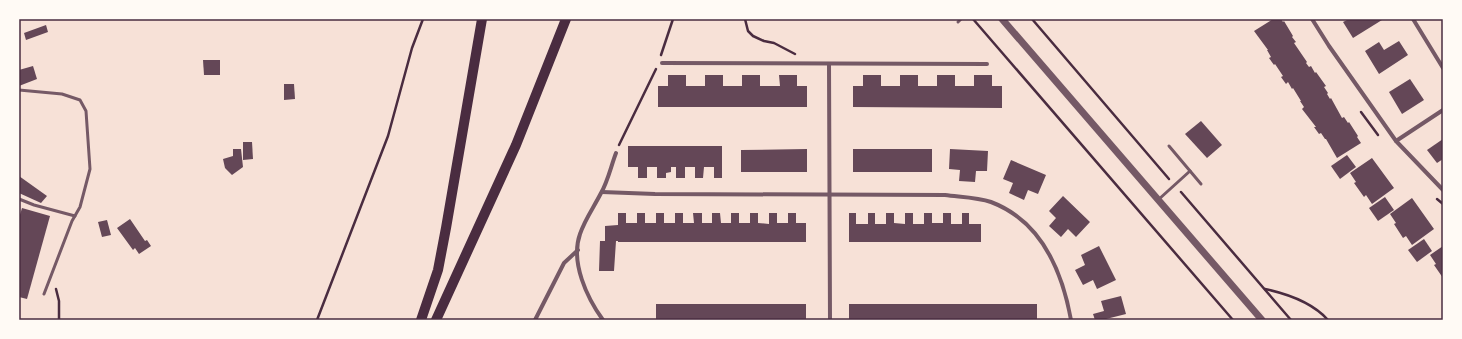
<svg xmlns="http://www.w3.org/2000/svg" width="1462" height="339" viewBox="0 0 1462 339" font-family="Montserrat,sans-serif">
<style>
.building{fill:#644757}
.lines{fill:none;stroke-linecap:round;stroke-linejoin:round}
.path{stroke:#4a2c40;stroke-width:2.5}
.service{stroke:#755966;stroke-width:3}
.minor{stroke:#755966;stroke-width:4}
.tertiary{stroke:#755966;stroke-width:7}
.primary{stroke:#4a2c40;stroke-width:10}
.neatline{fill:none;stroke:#4a2c40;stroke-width:1.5}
</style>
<rect width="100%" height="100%" fill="#f7e1d7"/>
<g class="building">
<path d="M1273,19H1281L1283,22L1284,21L1293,36L1292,37L1296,42L1294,43L1307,62L1306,63L1309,67L1311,66L1315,73L1316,72L1326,86L1324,87L1328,93L1327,94L1330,99L1331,98L1342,118L1344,117L1348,123L1349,122L1358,136L1357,137L1361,143L1337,158L1326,139H1325L1321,133L1319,134L1314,127H1316L1302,109L1304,107L1300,101H1301L1293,88L1292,89L1288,82L1286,84L1281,77L1283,76L1275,64L1274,65L1269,58L1271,57L1267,50H1268L1254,31Z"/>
<path d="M1349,19H1382V20L1353,38L1343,22Z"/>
<path d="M46,25L48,32L26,40L24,33Z"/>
<path d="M1399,41L1408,55L1379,74L1365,51L1379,42L1384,50Z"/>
<path d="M203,60H220V75H204Z"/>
<path d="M33,66L37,79L19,86V70Z"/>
<path d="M668,75H686V86H705V75H723V86H742V75H760V86H780L779,75H797V86H807V107H658V86H668Z"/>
<path d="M863,75H881V86H900V75H918V86H937V75H955V86H974V75H992V86H1002V108L853,107V86H863Z"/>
<path d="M1410,79L1424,100L1402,114L1389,92Z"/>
<path d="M284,84H294L295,99L284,100Z"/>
<path d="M1201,121L1222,145L1207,158L1185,134Z"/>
<path d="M1443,139V159L1437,163L1427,150Z"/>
<path d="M243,142H252L253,159L243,160Z"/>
<path d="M628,146H722V178H714V167H704L703,178H695V167H685V178H676V167H671V172L666,173V178H657V167H647V178H638V167H628Z"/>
<path d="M233,149H241L243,167L232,175L225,168L223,159L233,156Z"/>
<path d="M807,149V172H741V150Z"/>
<rect x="853" y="149" width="79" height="23"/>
<path d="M950,149L988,151L987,171H976L975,182L959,181L960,170L949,169Z"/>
<path d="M1347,155L1356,167L1340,179L1331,166Z"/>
<path d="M1372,158L1394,188L1372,204L1366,195L1364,197L1354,183L1356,182L1350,173Z"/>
<path d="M1011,160L1046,175L1038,194L1028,190L1024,200L1009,193L1013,183L1003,179Z"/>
<path d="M19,176L47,196L41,203L19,193Z"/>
<path d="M1063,196L1090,222L1076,237L1068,229L1061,237L1049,226L1056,218L1049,211Z"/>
<path d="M1385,197L1394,210L1378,221L1369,208Z"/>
<path d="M1412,198L1434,229L1412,245L1406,236L1403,238L1394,224L1396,223L1390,214Z"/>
<path d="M22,208L50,216L27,299L19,297V218Z"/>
<path d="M618,213H626V223H637V213H645V223H656V213H664V223H675V213H683V223H694L693,213H702V223H712V213H720L721,223H731V213H739V223H750V213H758V223L769,224V213H777V223H788V213H796V223H806V242H618V241H616L614,271H599L600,241H605V226L618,225Z"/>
<path d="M849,213H856V224H868V213H875V224H886V213H894V223L905,224V213H913V224H924V213H932V223H943V213H951V224H962V213H969V224H981V242H849Z"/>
<path d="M130,219L145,241L147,240L151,246L139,254L135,248L133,250L117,228Z"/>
<path d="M107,220L111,235L102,237L98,222Z"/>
<path d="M1424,239L1432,251L1417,262L1408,250Z"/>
<path d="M1099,246L1116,280L1097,289L1093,280L1083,285L1075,270L1085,265L1081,255Z"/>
<path d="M1443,246V278L1434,265L1436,264L1430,255Z"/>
<path d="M1121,296L1126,314L1102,320H1095L1093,314L1104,311L1101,301Z"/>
<rect x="656" y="304" width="150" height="16"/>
<rect x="849" y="304" width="188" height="16"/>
</g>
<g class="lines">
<g class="path">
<path d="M745,19L748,31L753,36L764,41L774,43L795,54"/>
<path d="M973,19L1233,320"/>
<path d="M1032,19L1169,179"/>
<path d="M661,55L673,19"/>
<path d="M1361,112L1378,135"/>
<path d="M619,145L656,69"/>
<path d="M1181,192L1291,320"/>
<path d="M1437,199L1443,204"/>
<path d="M56,289L59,301V320"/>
<path d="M1265,289C1288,294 1312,302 1328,320"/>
<path d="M317,320L388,136L412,48L423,19"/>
</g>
<g class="service">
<path d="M958,22L961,19"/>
<path d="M19,90L62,94L80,100L86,111L90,169L80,207L72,221L44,294"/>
<path d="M1169,146L1201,184"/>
<path d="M19,199L34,205L75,216"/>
<path d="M1158,200L1190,171"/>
</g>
<g class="minor">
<path d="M1312,19L1329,46L1396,141L1443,190"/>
<path d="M1413,19L1443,68"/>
<path d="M662,63L987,64"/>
<path d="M829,64L830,320"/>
<path d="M1396,141L1443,110"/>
<path d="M602,192L655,194L945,195C960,197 977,197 991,202C1041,221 1062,270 1071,320"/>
<path d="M535,320L564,263L578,250"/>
<path d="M603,320C587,298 570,262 580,234C585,219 594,207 601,193C608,181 611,166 616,153"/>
</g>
<path class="tertiary" d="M1002,19L1262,320"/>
<g class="primary">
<path d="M421,320L438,270L446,228L482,19"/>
<path d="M436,320L516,145L566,19"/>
</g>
</g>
<rect width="1462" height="339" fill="none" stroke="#fffaf5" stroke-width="40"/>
<rect x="20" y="20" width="1422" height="299" class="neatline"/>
</svg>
